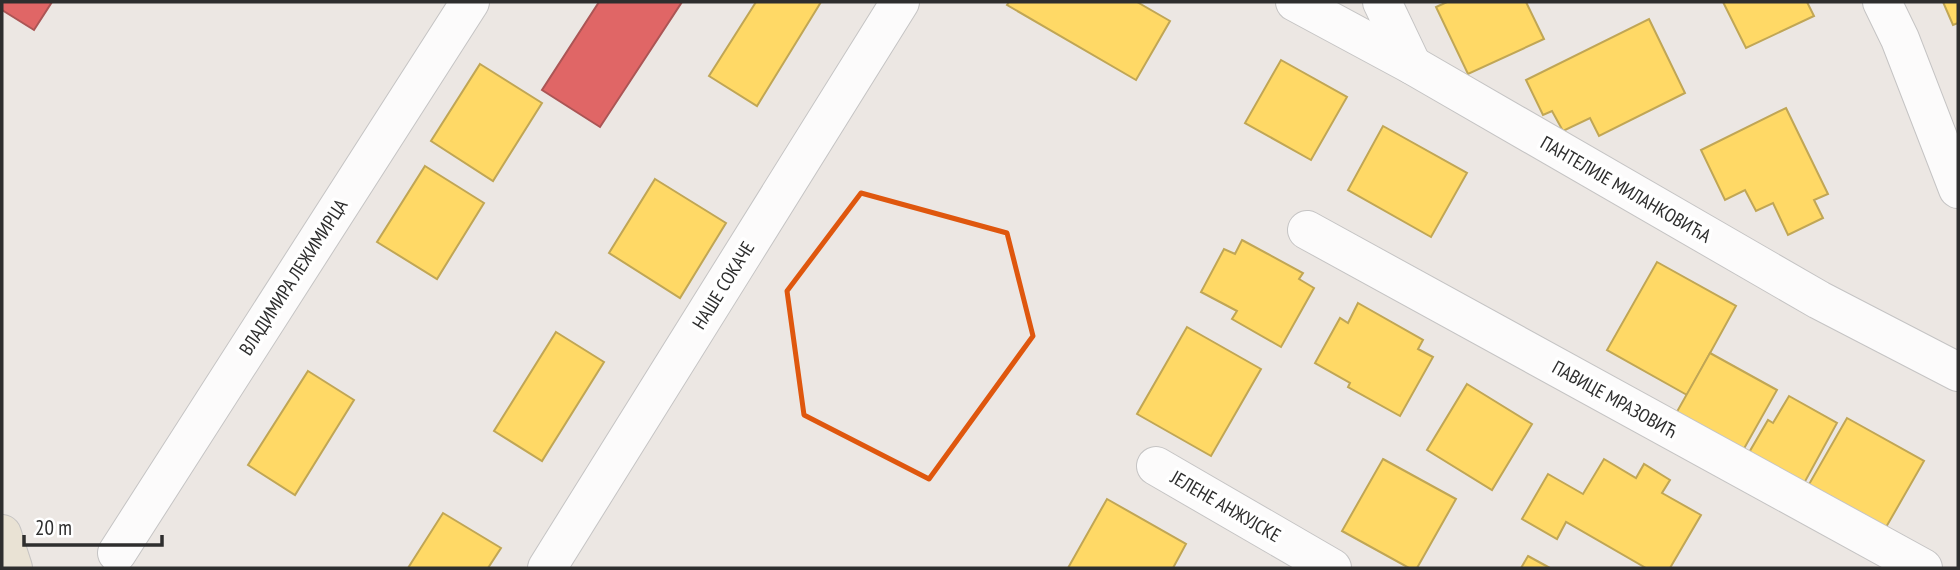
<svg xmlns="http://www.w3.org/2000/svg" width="1960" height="570" viewBox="0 0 1960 570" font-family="'PT Sans Narrow',sans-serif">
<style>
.homes{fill:#ffd966;stroke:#c0a655;stroke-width:2}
.shops{fill:#e06666;stroke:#ab5555;stroke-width:2}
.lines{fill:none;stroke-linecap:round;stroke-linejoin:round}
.minor-casing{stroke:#c5c4c4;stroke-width:40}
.major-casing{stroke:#c6c4c3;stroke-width:40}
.minor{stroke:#fcfbfb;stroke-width:38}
.major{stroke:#e9e2d4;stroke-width:38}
.marked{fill:none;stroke:#df570e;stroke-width:5;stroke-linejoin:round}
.labels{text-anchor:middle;stroke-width:7;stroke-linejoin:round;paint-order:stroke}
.street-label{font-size:19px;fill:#2e2e2e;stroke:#fff}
</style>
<rect width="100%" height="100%" fill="#ece7e3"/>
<g class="homes">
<path d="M756,2H821L757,106L709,76Z"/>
<path d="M1009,2H1137L1170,21L1136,80L1007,5Z"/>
<path d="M1447,2H1526L1544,39L1468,74L1436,7Z"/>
<path d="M1723,2H1807L1814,16L1746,48Z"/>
<path d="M1943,2H1958V23L1953,25Z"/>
<path d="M1649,19L1685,93L1599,136L1590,118L1563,131L1552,111L1543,115L1526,80Z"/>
<path d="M1281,60L1347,97L1311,160L1245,123Z"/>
<path d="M480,64L542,103L493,181L431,141Z"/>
<path d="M1786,108L1828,194L1814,200L1823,218L1788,235L1773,203L1756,211L1745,190L1725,200L1701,150Z"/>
<path d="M1383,126L1467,173L1431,237L1348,190Z"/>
<path d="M425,166L484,203L437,279L377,242Z"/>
<path d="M655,179L726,223L680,298L609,253Z"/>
<path d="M1242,240L1303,273L1299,279L1314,288L1281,347L1232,319L1237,311L1201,292L1224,249L1235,254Z"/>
<path d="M1657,262L1736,306L1687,395L1607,350Z"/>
<path d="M1358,303L1423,340L1418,349L1433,357L1400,416L1348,387L1350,383L1315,363L1340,318L1348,323Z"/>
<path d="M1187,327L1261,369L1211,456L1137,414Z"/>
<path d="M556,332L604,362L542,461L494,431Z"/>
<path d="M1710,353L1777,390L1741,454L1674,417Z"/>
<path d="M308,371L354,400L295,495L248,465Z"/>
<path d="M1467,384L1532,424L1492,490L1427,450Z"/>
<path d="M1789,396L1837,423L1802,487L1747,456L1768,420L1773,423Z"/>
<path d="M1847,418L1924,461L1885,529L1808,486Z"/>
<path d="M1383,459L1456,499L1417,568H1409L1342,531Z"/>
<path d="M1604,459L1636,478L1644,464L1670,480L1662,493L1701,515L1670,568H1646L1566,522L1557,539L1522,519L1548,474L1583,494Z"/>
<path d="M1107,499L1186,544L1173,568H1068Z"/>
<path d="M443,513L501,548L488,568H408Z"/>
<path d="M1528,556L1550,568H1521Z"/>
</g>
<g class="shops">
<path d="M2,2H52L34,30L2,10Z"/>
<path d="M599,2H682L600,127L542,90Z"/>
</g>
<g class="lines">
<g class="minor-casing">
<g id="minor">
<path d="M1295,2L1412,65L1819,300L1958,372"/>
<path d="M1382,2L1412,65"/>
<path d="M1882,2L1900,39L1958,189"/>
<path d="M1307,230L1923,568"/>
<path d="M1156,466L1332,568"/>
<path d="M117,553L470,2"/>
<path d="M547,568L900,2"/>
</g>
</g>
<g class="major-casing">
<path id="major" d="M2,534L13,568"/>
</g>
<use href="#minor" class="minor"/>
<use href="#major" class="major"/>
</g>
<path class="marked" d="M861,193L1007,233L1033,336L929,479L804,415L787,291Z"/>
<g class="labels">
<g class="street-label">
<text transform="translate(1626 189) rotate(30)" y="7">ПАНТЕЛИЈЕ МИЛАНКОВИЋА</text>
<text transform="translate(293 277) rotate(-57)" y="7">ВЛАДИМИРА ЛЕЖИМИРЦА</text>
<text transform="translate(723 285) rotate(-58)" y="7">НАШЕ СОКАЧЕ</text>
<text transform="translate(1615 399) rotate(29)" y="7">ПАВИЦЕ МРАЗОВИЋ</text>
<text transform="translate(1226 506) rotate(30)" y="7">ЈЕЛЕНЕ АНЖУЈСКЕ</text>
</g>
</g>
<rect width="1960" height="570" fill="none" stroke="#2e2e2e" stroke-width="7"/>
<path d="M24 535v10h138v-10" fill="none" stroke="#2e2e2e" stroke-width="3.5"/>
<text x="35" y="535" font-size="21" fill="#2e2e2e" stroke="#ffffff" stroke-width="5" paint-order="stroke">20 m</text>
</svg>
